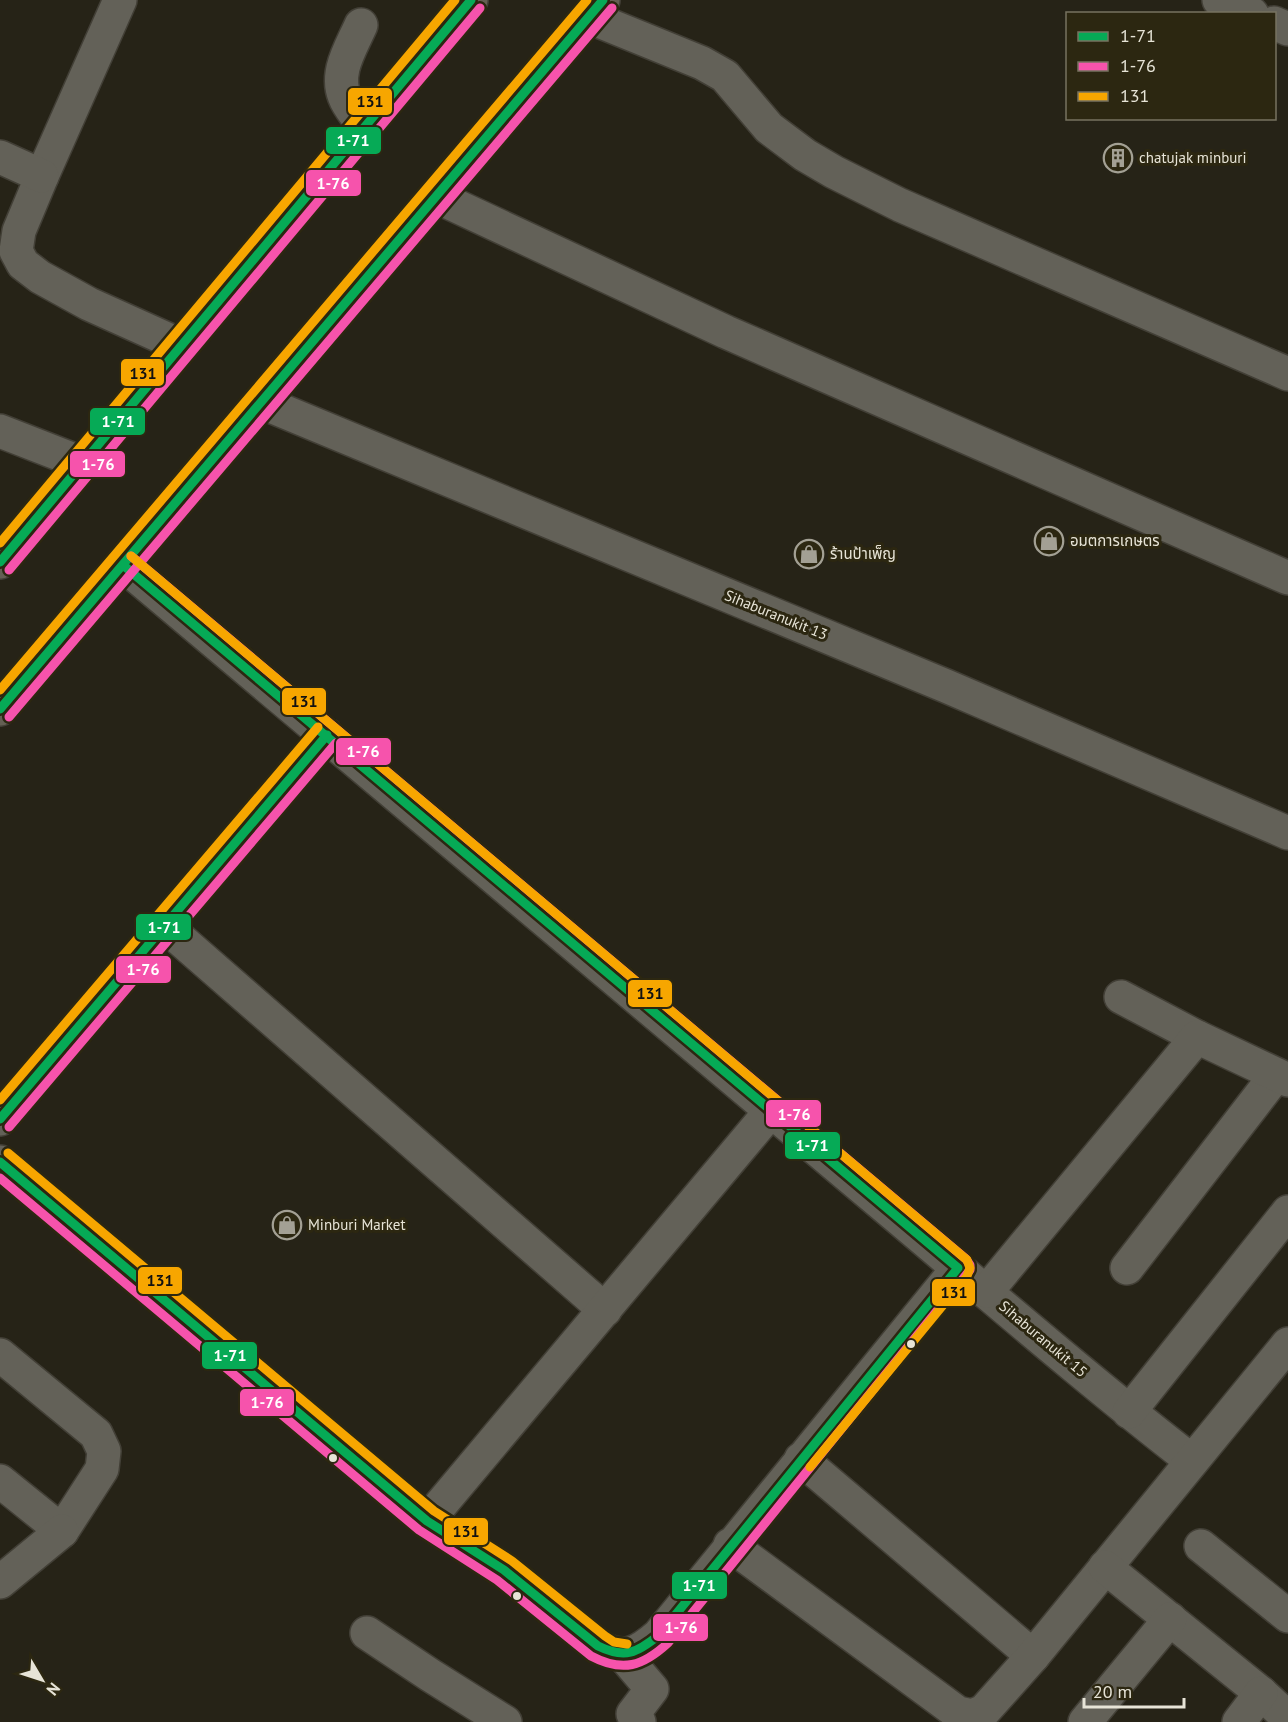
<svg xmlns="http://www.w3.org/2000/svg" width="1288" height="1722" viewBox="0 0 1288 1722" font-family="'PT Sans','Noto Sans Thai',sans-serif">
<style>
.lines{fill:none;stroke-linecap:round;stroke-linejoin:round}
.minor-casing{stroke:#423f36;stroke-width:36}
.major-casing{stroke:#423f36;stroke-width:36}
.minor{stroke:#636158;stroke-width:33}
.major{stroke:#645f53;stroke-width:33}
.bus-1-casing{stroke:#2c2711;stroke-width:14}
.bus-2-casing{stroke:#2c2711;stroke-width:14}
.bus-3-casing{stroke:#2c2711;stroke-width:14}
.bus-1{stroke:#06aa56;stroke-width:9}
.bus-2{stroke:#f653ac;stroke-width:9}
.bus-3{stroke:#f7a600;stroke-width:9}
.bus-dot{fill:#e7e4d7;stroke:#2c2711;stroke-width:2}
.labels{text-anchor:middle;stroke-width:6;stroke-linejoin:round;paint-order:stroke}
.poi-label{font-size:15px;fill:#e7e4d7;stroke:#2c2711;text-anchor:start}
.street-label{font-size:15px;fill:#e7e4d7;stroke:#2c2711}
.line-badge{stroke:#2c2711;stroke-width:2}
.badge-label{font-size:16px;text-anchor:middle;font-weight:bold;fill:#fff}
.pale-badge-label{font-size:16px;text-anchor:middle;font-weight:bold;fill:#111}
</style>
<rect width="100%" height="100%" fill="#262317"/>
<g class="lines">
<g class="minor-casing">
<g id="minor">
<path d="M120,0L42,176L19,231L16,251L23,264L40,277L89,304L180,345"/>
<path d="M1219,0L1252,14"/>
<path d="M589,17L702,63L725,76L769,128L805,155L834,172L900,205L1288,374"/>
<path d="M1274,23L1288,29"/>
<path d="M361,25C351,48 333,74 346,100C351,110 359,119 365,127"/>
<path d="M0,157L42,176"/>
<path d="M435,196L726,332L1288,578"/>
<path d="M261,402L946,686L1288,833"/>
<path d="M0,431L82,463"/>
<path d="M123,565C380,779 633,997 890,1211C990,1295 1089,1381 1192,1461"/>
<path d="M165,926L605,1310"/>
<path d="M1121,997L1197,1037"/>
<path d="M0,1119L327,735"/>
<path d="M0,1162L427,1521L504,1570L598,1646C624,1661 637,1654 659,1635L958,1268"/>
<path d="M1127,1268L1276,1075"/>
<path d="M987,1291L1197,1037L1288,1080"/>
<path d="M0,1355L96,1434L104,1451L102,1469L62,1531L0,1481"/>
<path d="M1129,1412L1288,1212"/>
<path d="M801,1459L1033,1656"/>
<path d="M427,1521L770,1112"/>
<path d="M730,1545L958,1713L972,1716L984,1711L1033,1656L1288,1344"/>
<path d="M1201,1546L1288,1616"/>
<path d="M1105,1567L1261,1693L1288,1718"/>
<path d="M0,1582L62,1531"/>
<path d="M367,1633L430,1675L505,1722"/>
<path d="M624,1656L652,1689L633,1714L639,1722"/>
<path d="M1085,1722L1170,1619"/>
<path d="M1239,1722L1261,1693"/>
</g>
</g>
<g class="major-casing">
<g id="major">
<path d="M0,562L471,0"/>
<path d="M0,709L603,0"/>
</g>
</g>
<use href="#minor" class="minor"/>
<use href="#major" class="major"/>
<g class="bus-1-casing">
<g id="bus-1">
<path d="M0,562L471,0"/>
<path d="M0,709L603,0"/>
<path d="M0,1119L327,735"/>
<path d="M0,1162L427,1521L504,1570L598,1646C625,1659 637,1653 659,1635L958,1268L123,565"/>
</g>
</g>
<g class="bus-2-casing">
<g id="bus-2">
<path d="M9,570L480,8"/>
<path d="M9,717L612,8"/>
<path d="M9,1127L336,743"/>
<path d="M0,1178L419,1530L497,1580L591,1656C623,1673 643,1666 668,1643L970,1270V1265L966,1259L131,556"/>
</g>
</g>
<g class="bus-3-casing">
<g id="bus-3">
<path d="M0,543L455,0"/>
<path d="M131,556L967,1260L970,1268L967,1276L810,1467"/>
<path d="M0,690L587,0"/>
<path d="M0,1100L318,727"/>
<path d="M8,1153L434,1511L512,1561L605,1636L614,1642L627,1644"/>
</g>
</g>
<use href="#bus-1" class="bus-1"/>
<use href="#bus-2" class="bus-2"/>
<use href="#bus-3" class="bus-3"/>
</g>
<defs>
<g id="building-ring" transform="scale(1.5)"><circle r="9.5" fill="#2c2711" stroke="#a3a094" stroke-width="1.5"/><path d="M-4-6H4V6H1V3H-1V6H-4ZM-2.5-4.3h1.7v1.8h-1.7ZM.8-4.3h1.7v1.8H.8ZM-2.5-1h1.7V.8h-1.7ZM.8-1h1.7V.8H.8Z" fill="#a3a094"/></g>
<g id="shop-ring" transform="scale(1.5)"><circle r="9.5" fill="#2c2711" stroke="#a3a094" stroke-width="1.5"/><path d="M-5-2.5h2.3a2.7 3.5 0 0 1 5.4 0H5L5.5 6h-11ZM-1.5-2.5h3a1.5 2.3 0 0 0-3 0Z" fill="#a3a094"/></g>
</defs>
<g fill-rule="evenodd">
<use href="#building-ring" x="1118" y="158"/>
<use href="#shop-ring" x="1049" y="541"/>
<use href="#shop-ring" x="809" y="554"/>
<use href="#shop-ring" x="287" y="1225"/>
</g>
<g class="bus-dot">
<circle cx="911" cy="1344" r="5"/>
<circle cx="333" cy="1458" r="5"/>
<circle cx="517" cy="1596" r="5"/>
</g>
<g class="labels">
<g class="poi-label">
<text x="1139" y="163">chatujak minburi</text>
<text x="1070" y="546">อมตการเกษตร</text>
<text x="830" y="559">ร้านป้าเพ็ญ</text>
<text x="308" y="1230">Minburi Market</text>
</g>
<g class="street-label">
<text transform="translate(776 615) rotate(22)" y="5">Sihaburanukit 13</text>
<text transform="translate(1043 1339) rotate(40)" y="5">Sihaburanukit 15</text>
</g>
</g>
<g class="line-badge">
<rect x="347" y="87" width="46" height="29" rx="6" fill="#f7a600"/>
<rect x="325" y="126" width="57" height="29" rx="6" fill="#06aa56"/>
<rect x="305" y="169" width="57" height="28" rx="6" fill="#f653ac"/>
<rect x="120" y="358" width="45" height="29" rx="6" fill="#f7a600"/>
<rect x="89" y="407" width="57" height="29" rx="6" fill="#06aa56"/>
<rect x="69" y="450" width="57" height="28" rx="6" fill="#f653ac"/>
<rect x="281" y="687" width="46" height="29" rx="6" fill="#f7a600"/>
<rect x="335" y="737" width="57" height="29" rx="6" fill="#f653ac"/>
<rect x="135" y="913" width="57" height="28" rx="6" fill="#06aa56"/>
<rect x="115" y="955" width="57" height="29" rx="6" fill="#f653ac"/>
<rect x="627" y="979" width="46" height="29" rx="6" fill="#f7a600"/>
<rect x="765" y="1099" width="57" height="29" rx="6" fill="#f653ac"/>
<rect x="784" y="1131" width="57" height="29" rx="6" fill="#06aa56"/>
<rect x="137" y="1266" width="46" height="29" rx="6" fill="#f7a600"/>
<rect x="931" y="1278" width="45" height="29" rx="6" fill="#f7a600"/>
<rect x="201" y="1341" width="57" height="29" rx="6" fill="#06aa56"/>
<rect x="239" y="1388" width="56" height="29" rx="6" fill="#f653ac"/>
<rect x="443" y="1517" width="46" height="29" rx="6" fill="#f7a600"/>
<rect x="671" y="1571" width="57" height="29" rx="6" fill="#06aa56"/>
<rect x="652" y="1613" width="57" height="29" rx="6" fill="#f653ac"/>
</g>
<g class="badge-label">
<text x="353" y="146">1-71</text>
<text x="333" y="189">1-76</text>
<text x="118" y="427">1-71</text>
<text x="98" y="470">1-76</text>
<text x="363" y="757">1-76</text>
<text x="164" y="933">1-71</text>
<text x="143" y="975">1-76</text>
<text x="794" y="1120">1-76</text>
<text x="812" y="1151">1-71</text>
<text x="230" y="1361">1-71</text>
<text x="267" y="1408">1-76</text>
<text x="699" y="1591">1-71</text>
<text x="681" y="1633">1-76</text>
</g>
<g class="pale-badge-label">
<text x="370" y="107">131</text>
<text x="143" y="379">131</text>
<text x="304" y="707">131</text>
<text x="650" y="999">131</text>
<text x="160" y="1286">131</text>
<text x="954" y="1298">131</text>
<text x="466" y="1537">131</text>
</g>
<rect x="1066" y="12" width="210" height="108" fill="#2c2711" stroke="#777360" stroke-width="1.5"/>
<rect x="1078" y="32" width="30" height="9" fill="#06aa56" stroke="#777360" stroke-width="1.5"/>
<text x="1120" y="42" font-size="18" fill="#e7e4d7">1-71</text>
<rect x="1078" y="62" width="30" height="9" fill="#f653ac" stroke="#777360" stroke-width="1.5"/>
<text x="1120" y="72" font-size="18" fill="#e7e4d7">1-76</text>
<rect x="1078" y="92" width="30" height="9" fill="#f7a600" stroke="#777360" stroke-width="1.5"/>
<text x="1120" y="102" font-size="18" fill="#e7e4d7">131</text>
<g transform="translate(42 1680) rotate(129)" stroke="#2c2711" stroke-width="4.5" paint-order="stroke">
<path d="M0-4.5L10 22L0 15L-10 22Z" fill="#e7e4d7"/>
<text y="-9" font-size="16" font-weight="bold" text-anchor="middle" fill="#e7e4d7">N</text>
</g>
<path d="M1084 1698v9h100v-9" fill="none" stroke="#e7e4d7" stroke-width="3"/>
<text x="1093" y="1698" font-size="18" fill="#e7e4d7" stroke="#2c2711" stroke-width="4.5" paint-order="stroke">20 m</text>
</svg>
